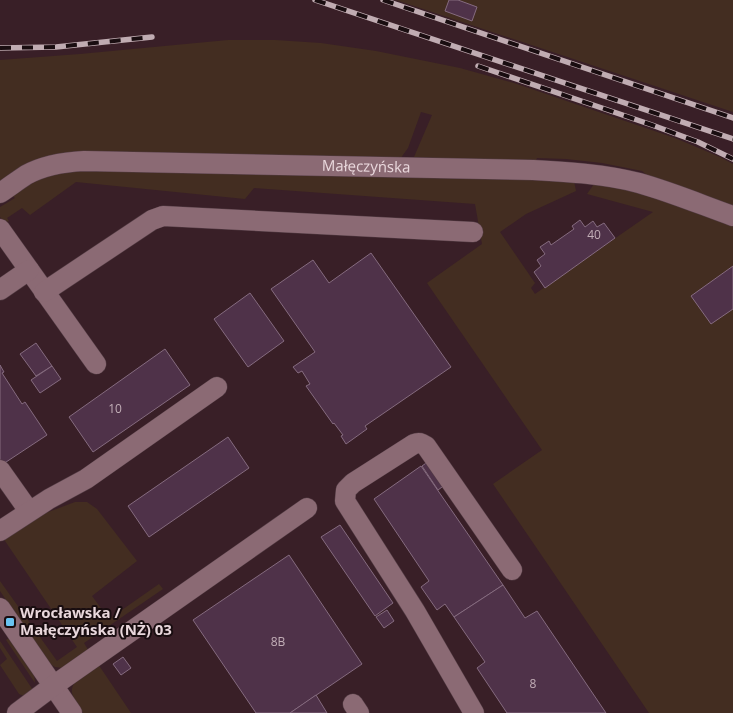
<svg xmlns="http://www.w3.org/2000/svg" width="733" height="713" viewBox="0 0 733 713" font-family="'Open Sans',sans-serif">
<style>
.green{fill:#432d21}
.building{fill:#4f3249;stroke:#856b7f}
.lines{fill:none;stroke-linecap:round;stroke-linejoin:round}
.minor-casing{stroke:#543d45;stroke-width:21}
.minor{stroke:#8b6a74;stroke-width:20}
.rail-casing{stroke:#c0acb2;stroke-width:5.5}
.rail{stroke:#190d10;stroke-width:4;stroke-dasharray:11;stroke-linecap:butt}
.poi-dot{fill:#69c3f1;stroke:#190d10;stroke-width:2}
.labels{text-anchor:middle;stroke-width:4;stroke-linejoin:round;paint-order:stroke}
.number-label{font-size:12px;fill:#c2aeb7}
.street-label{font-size:15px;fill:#e9d7dc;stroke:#190d10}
.poi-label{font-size:15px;font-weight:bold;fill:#e9d7dc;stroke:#190d10;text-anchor:start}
</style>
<rect width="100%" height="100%" fill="#391f27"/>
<g class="green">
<path d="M396,0H733V112L438,14Z"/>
<path d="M228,40H275L321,43L376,51L460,68L514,83L675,138L720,157L733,164V208L649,177L642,171L602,163L566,159L537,158L535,163L414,157L432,115L421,112L408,148L400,159L42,158L27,165L0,182V60L80,54Z"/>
<path d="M77,169L574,181L576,191L526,214L500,232L535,283L531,288L535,294L653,212L587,194L594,184L633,191L668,201L733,226V713H649L493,484L542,450L427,283L482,244L475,204L254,188L245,199L76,182L30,215L22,208L7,218L9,221L5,223L0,217V207L15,198L12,195L33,182L46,176Z"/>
<path d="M75,502H87L97,509L137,561L92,596L109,619L159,584L163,589L84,643L90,653L63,668L55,667L49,663L0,591V581L57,661L77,647L3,538L43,514Z"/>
<path d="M10,637L34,673L35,683L6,640Z"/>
<path d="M0,641L33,690L24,696L19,694L0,665L7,659L0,648Z"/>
<path d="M98,664L131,713H83C80,708 75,702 73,696C67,681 88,671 98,664Z"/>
</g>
<g class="building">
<path d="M449,0H458L477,7L472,21L445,11Z"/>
<path d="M580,220L585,227L593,221L597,227L604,223L615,238L545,288L534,272L541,266L537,260L545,254L540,247L549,241L551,245L574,229L572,226Z"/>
<path d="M371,253L451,367L365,426L367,429L346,444L341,436L343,435L334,423L333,424L306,386L310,384L302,371L298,373L293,367L315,352L271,289L313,260L329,283Z"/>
<path d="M733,266V309L711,324L691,296Z"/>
<path d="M250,293L284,341L248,367L214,319Z"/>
<path d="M36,343L52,366L36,376L20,354Z"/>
<path d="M165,349L190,385L93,452L69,417Z"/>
<path d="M0,365L4,372L2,373L22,404L25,402L47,435L0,466Z"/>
<path d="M52,366L61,379L40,393L31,380Z"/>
<path d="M228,437L249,468L149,537L128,506Z"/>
<path d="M429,461L446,484L438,490L422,466Z"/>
<path d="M421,466L503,585L454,617L445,604L437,610L421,587L429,581L374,499Z"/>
<path d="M340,525L393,603L375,616L321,537Z"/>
<path d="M289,555L362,664L290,713H256L193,620Z"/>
<path d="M503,585L525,618L537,611L606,713H507L477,668L485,662L454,617Z"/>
<path d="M387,610L394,621L384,628L376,617Z"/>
<path d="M123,657L131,668L121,675L113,664Z"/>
<path d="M316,695L327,713H290Z"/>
</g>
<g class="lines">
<g class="minor-casing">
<g id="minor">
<path id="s1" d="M0,193C9,187 17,181 26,175C44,165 64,162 84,161L533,170C569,172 605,174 639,183C671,192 702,205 733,216"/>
<path d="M0,229L96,364"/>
<path d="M0,290L29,270"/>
<path d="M44,292L152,220L163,216L473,232"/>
<path d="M0,470L29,511"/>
<path d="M0,531L49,499L86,479L217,387"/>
<path d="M0,608L72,713"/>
<path d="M353,704L359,713"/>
<path d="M17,713L53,686L307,508"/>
<path d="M474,713L415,611L345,501L346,490L353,483L414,444C419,442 421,443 426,446L512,570"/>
</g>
</g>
<use href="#minor" class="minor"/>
<g class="rail-casing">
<g id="rail">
<path d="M315,0L733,139"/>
<path d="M383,0L733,118"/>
<path d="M0,48L56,47L152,37"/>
<path d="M478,66L652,125L698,142L733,159"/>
</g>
</g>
<use href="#rail" class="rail"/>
</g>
<rect class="poi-dot" x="5" y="617" width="10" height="10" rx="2.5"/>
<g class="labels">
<g class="number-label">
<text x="594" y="239">40</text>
<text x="115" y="413">10</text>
<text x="278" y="646">8B</text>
<text x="533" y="688">8</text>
</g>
<g class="street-label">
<text dy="5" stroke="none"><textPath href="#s1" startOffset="374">Małęczyńska</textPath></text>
</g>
<g class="poi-label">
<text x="20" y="618">Wrocławska /<tspan x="20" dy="17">Małęczyńska (NŻ) 03</tspan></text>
</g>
</g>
</svg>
